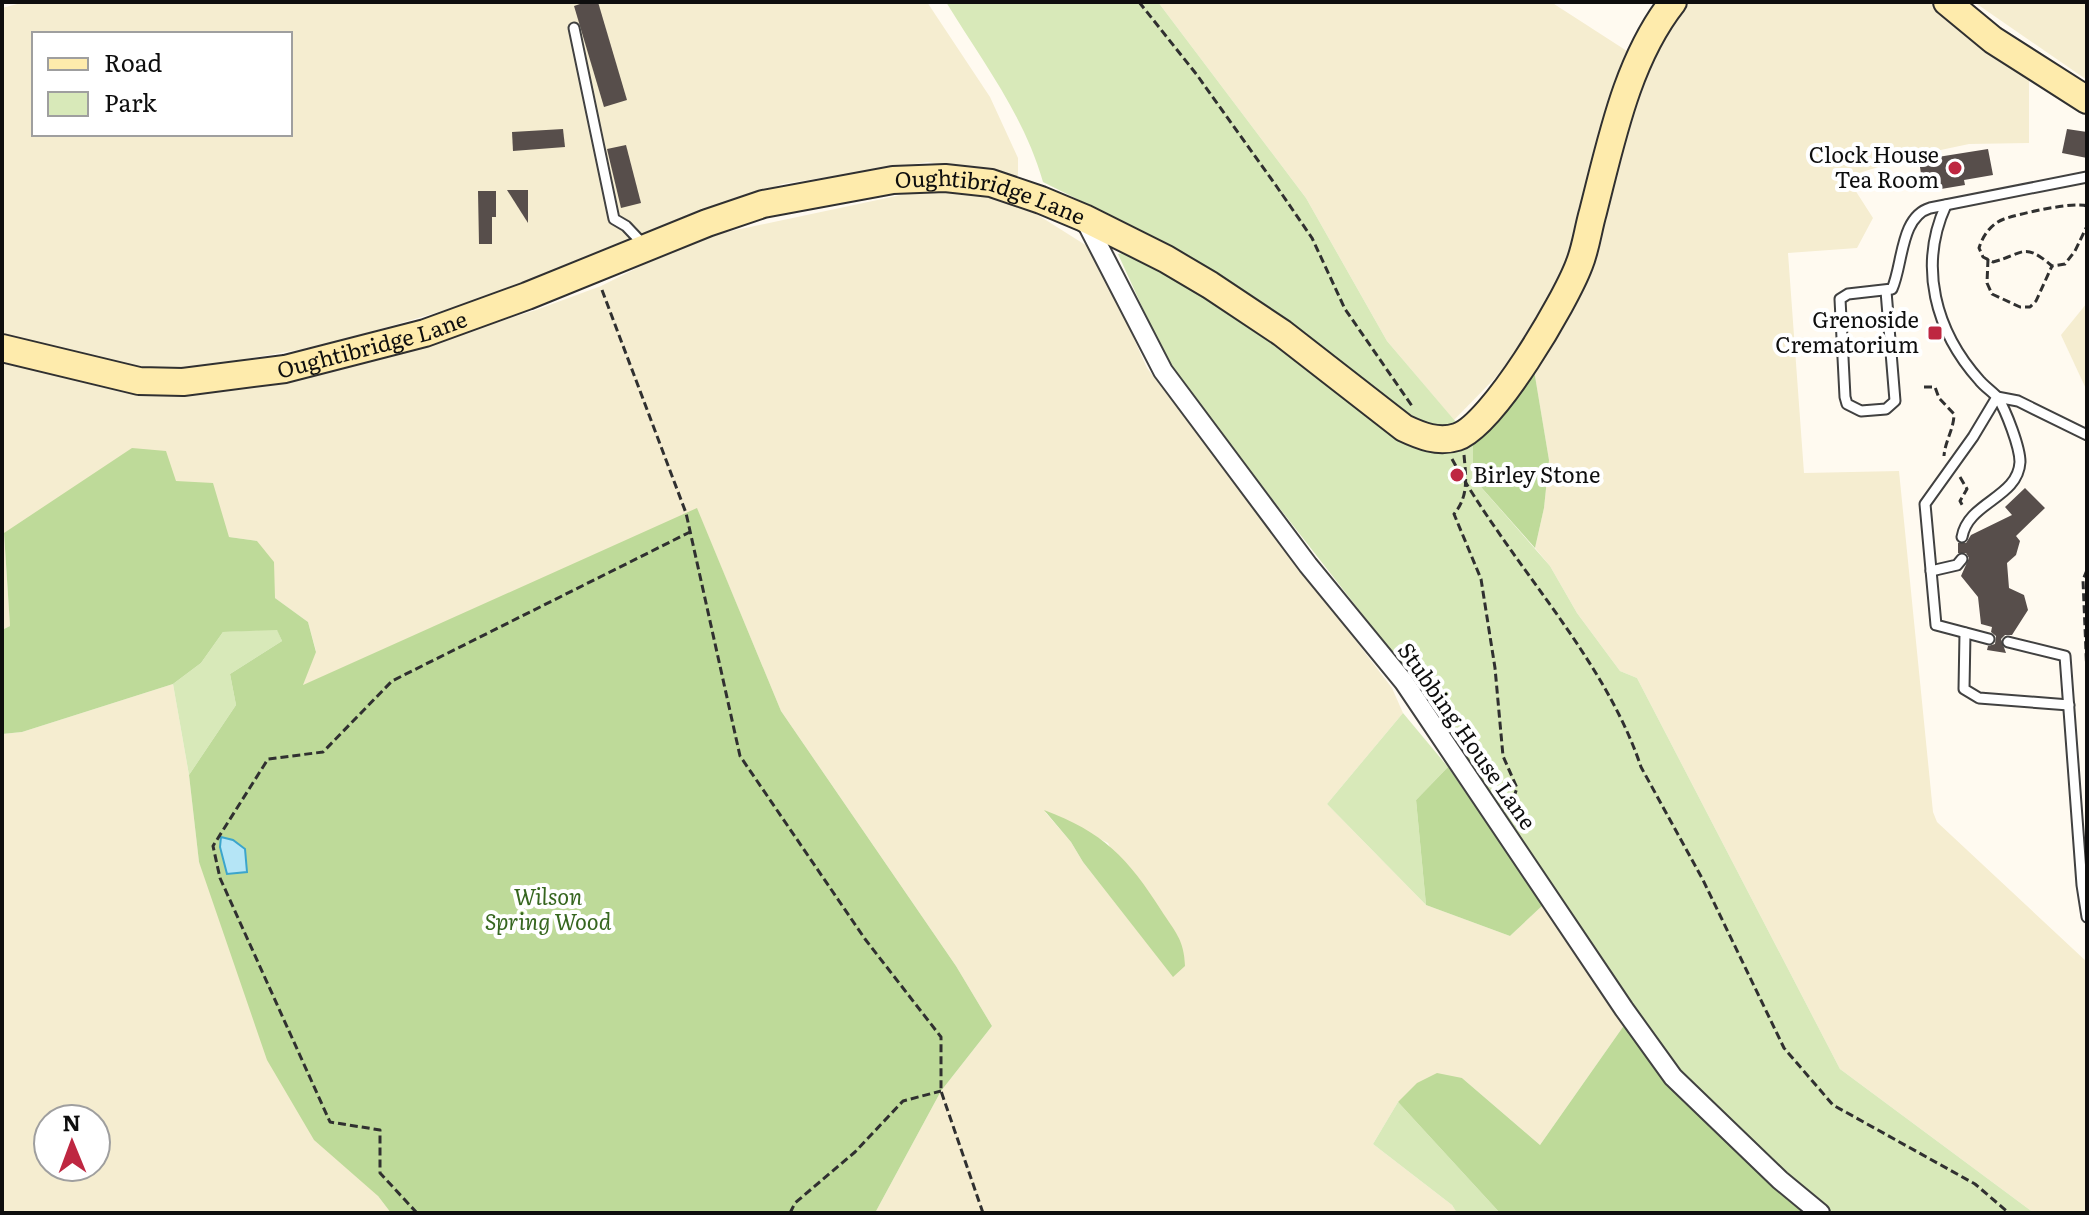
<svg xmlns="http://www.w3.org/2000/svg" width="2089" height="1215" viewBox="0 0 2089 1215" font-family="Literata,serif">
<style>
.farmland{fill:#f5edd0;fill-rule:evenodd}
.green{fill:#d8e9b9}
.forest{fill:#beda99}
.water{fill:#b5e5f6;stroke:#3ca5cc;stroke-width:2}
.building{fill:#574e4b}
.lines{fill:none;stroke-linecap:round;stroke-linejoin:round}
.lane-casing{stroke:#414141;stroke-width:13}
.street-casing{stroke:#414141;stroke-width:22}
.secondary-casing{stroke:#303030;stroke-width:30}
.path{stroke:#303030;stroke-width:3;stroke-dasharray:8 4;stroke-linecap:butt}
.lane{stroke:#fff;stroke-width:9}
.street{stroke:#fff;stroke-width:18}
.secondary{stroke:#feebac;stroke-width:26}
.poi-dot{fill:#be2741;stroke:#fff;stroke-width:3}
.labels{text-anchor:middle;stroke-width:8;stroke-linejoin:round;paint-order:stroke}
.poi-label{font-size:22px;fill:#0e0e0e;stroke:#fff;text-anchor:end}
.street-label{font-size:22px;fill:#0e0e0e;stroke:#fff}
.park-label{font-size:22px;font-style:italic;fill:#36661f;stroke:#fff}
</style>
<rect width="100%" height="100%" fill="#fffaf0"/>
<g class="farmland">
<path d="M25,2H927L990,97L1018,158V179L928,162L782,184L476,301L326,345L188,369H145L2,336V8ZM34,34H290V134H34Z"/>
<path d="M1158,2H1551L1630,53L1567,267L1539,321L1496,377L1454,420L1387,341L1306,198Z"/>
<path d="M1687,2H1929L2029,77V143L1969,144L1917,155L1859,173L1848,179L1873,218L1857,248L1788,253L1804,473L1899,471L1933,812L1937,822L2087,962V1213H2034L1840,1069L1637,678L1620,671L1577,613L1550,566L1535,548L1544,508L1549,460L1533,364L1626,118L1650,63Z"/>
<path d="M1974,2H2087V80Z"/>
<path d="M976,190L1022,205L1095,251L1147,368L1392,688L1403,713L1327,804L1426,905L1510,936L1543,905L1625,1024L1540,1145L1462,1078L1398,1102L1373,1144L1452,1205L1457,1213H875L941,1091L992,1026L956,966L781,711L697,509L302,686L316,651L308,622L275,598L257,541L229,537L4,533L10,626L2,630V362L125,393L167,395L267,385L434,342L536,310L601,286L669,252L712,235L915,192ZM1045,812L1108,843L1173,976L1083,862L1071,842Z"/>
<path d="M2087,303V391L2061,335Z"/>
<path d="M173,684L189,775L199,862L378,1196L391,1213H2V734L22,732ZM48,1119H96V1167H48Z"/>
</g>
<g class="green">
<path d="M946,2H1158L1306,198L1387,341L1473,442V478L1550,566L1577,613L1620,671L1637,678L1840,1069L2034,1213H1832L1684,1080L1413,679L1170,368L1118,254L1165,243L1043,182C1024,115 982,61 946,2Z"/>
<path d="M277,629L282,641L230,674L236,705L189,775L173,684L201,663L223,632Z"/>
<path d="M1403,713L1448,767L1416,800L1426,905L1327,804Z"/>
<path d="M1398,1102L1500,1213H1457L1452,1205L1373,1144Z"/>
</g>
<g class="forest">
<path d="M1533,364L1549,460L1544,508L1535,548L1473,478V442Z"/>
<path d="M132,448L166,451L176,481L213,483L229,537L257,541L274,562L275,598L308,622L316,652L303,685L697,508L781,711L956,966L992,1026L941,1091L875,1213H391L378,1196L314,1140L267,1060L199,862L189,775L236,705L230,674L282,641L277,630L223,632L201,663L173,684L22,732L2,734V630L10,626L4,533Z"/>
<path d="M1448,767L1543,905L1510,936L1426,905L1416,800Z"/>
<path d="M1044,810C1103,832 1128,858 1161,910C1175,932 1184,939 1185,966L1173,977L1083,862L1071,842Z"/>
<path d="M1625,1024L1706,1118L1803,1213H1500L1398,1102L1417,1083L1437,1073L1462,1078L1540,1145Z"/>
</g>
<path class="water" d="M221,837L233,840L245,849L247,872L227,874L220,847Z"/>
<g class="building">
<path d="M586,2H598L627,100L604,107L574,6Z"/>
<path d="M563,129L565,147L513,151L512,132Z"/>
<path d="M2067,129L2087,132V158L2062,153Z"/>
<path d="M626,145L641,203L621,208L607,149Z"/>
<path d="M1988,149L1993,175L1964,180L1965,185L1941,189V185L1923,188L1919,160Z"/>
<path d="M507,190H528V223Z"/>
<path d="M478,191H496V217H492V244H479Z"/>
<path d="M2025,488L2045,508L2016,536L2020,541L2016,555L2007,563L2009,588L2024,595L2028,610L2012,635H2005L2001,639L2006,653L1987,650L1988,646L1995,644L1996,636L1991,632L1992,627L1981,624L1978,597L1961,576L1969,558L1966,553H1958V543H1966L1971,535L2012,515L2005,507Z"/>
</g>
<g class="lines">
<g class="lane-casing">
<g id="lane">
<path d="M574,28L614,219L626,226L644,245"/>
<path d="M1946,205C1918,266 1935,331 1980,381C1985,387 1993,392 1998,398C2006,411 2020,447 2020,462C2018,498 1968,502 1962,537"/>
<path d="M1886,291L1895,401L1886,409L1861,411L1847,404L1845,397L1840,299L1848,294L1892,289C1903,265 1900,217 1930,208L2087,177"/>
<path d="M1931,571L1957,565L1962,559"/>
<path d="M1965,633L1964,689L1979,698L2069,705"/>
<path d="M1989,639L1936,625L1925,504L1973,437L1997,397L2018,401L2087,435"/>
<path d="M2008,642L2065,656L2082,885L2087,917"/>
</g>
</g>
<g class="street-casing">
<path id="street" d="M1084,218L1163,371L1308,565L1404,682L1624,1009L1673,1077L1780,1180L1820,1213"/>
</g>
<g class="secondary-casing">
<g id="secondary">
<path d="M1947,2L1993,40L2087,100"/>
<path id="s1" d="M2,348L139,381L183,382L285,369L425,333L527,296L707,223L763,204L893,180L945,178L991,183L1041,200L1084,218L1166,259L1210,285L1282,333L1404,428C1421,436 1438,443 1457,437C1493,425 1565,302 1579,265C1586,248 1588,229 1593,212C1611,142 1627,60 1673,2"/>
</g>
</g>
<g class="path">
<path d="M1139,2L1197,75L1277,187L1312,238L1345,309L1412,406"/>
<path d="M2087,206C2075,201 2018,214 2004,219C1991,224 1983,235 1979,248L1983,257L1993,262C2024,254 2023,241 2052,266L2065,264L2075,251L2087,226"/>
<path d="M1988,259L1987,283L1992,294L2020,307H2030L2036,301L2052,266"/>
<path d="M602,290L686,513L740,756L865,939L941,1037V1091L983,1213"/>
<path d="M1924,387H1935L1939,398L1954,414C1954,429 1945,441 1944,456"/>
<path d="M1464,455C1466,477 1469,496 1454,514L1481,579L1495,668L1503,756L1517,788L1510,808"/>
<path d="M1452,459C1508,561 1604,656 1641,767L1703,880L1784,1048L1833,1105L1975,1184L2009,1213"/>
<path d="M1960,477L1967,489L1960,501L1964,508"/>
<path d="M2087,570L2083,580L2087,675"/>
<path d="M417,1213L380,1173V1130L330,1122L220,878L213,846L268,759L323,752L392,681L690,532"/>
<path d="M790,1213L795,1203L855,1152L903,1101L941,1091"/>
</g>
<use href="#lane" class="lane"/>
<use href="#street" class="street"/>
<use href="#secondary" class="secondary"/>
</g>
<g class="poi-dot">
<circle cx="1955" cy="168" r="8"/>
<rect x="1927" y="325" width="16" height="16" rx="4"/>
<circle cx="1457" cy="475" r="8"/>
</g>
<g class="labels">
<g class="poi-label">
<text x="1939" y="163">Clock House<tspan x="1939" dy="25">Tea Room</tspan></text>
<text x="1919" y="328">Grenoside<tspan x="1919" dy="25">Crematorium</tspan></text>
<text x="1473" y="483" text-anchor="start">Birley Stone</text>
</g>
<g class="street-label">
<text dy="8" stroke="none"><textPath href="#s1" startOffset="1026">Oughtibridge Lane</textPath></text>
<text dy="8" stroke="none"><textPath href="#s1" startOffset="378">Oughtibridge Lane</textPath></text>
<text transform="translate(1467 736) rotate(55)" y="8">Stubbing House Lane</text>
</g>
<g class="park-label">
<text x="548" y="905">Wilson<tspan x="548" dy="25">Spring Wood</tspan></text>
</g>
</g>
<rect width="2089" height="1215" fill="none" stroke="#0e0e0e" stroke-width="8"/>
<rect x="32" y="32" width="260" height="104" fill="#ffffff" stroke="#9f9f9f" stroke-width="2"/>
<rect x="48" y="58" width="40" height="12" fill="#feebac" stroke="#9f9f9f" stroke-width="2"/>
<text x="104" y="72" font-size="24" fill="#0e0e0e">Road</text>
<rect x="48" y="92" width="40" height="24" fill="#d8e9b9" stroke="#9f9f9f" stroke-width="2"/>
<text x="104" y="112" font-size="24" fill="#0e0e0e">Park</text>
<g transform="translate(72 1143) rotate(359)"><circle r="38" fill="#ffffff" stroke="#9f9f9f" stroke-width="2"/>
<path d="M0-6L14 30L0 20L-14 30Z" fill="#be2741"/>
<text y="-12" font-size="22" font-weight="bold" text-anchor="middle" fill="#0e0e0e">N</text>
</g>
</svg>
